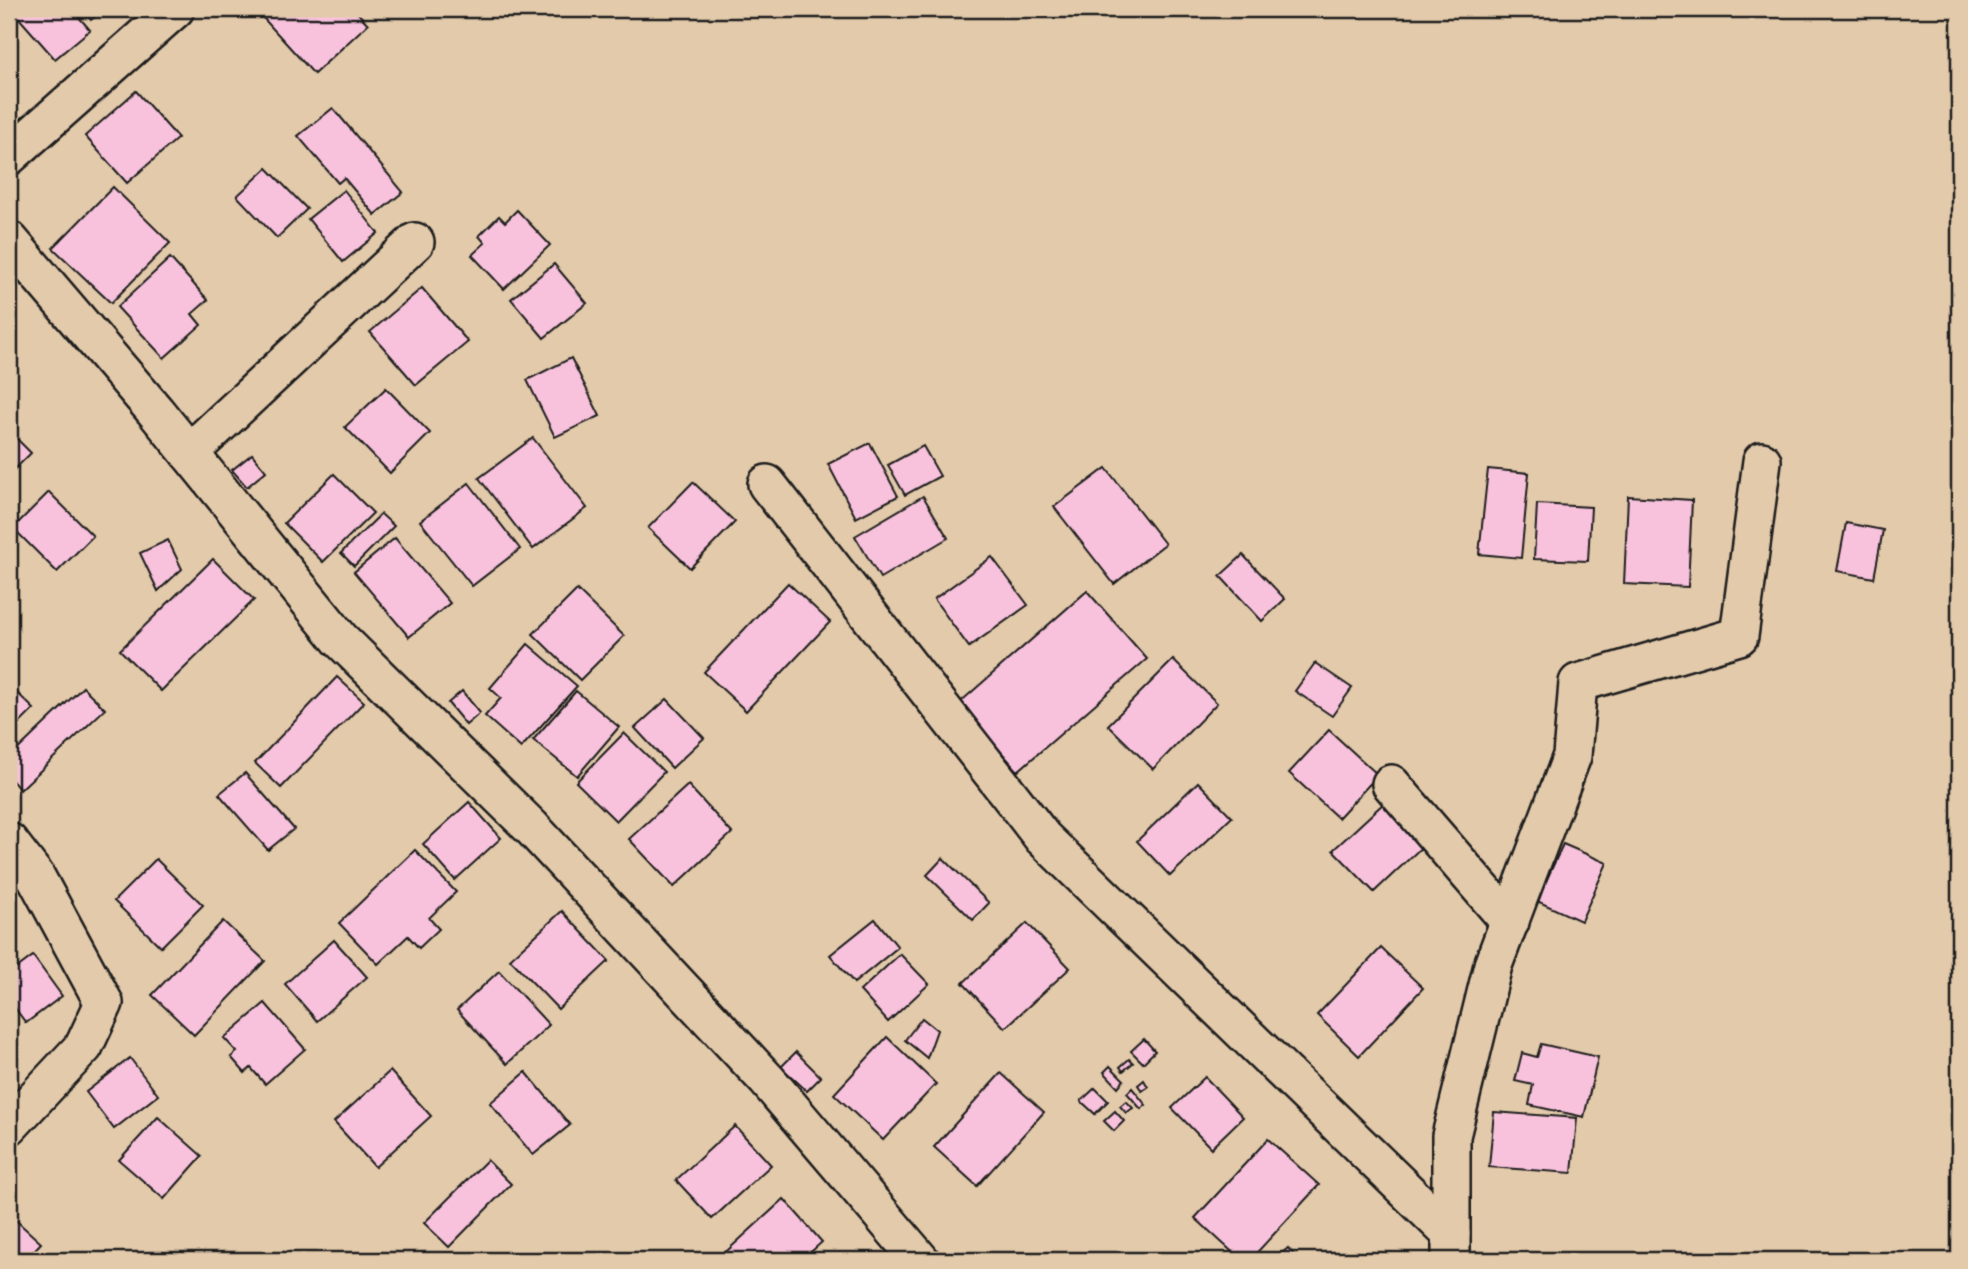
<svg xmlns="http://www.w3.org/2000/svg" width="1968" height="1269" viewBox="0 0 1968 1269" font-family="Pangolin,sans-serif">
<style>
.building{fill:#f8c2dc;stroke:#1c1c1c;stroke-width:2}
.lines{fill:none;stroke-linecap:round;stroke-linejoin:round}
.minor-casing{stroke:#1c1c1c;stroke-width:42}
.minor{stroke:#e3caab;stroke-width:37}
</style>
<rect width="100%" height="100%" fill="#e3caab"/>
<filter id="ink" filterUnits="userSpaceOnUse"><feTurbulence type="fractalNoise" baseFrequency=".0143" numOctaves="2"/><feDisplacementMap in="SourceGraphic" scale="14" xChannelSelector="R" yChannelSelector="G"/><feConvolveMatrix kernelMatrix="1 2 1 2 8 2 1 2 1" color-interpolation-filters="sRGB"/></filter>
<g filter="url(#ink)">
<g class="building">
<path d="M11,9H72L90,30L55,59Z"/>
<path d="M81,9H105L91,20Z"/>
<path d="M255,9H354L368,24L314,74Z"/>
<path d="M136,91L178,138L127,183L85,136Z"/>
<path d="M333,108L403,192L375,215L344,178L338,183L298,136Z"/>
<path d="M267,168L307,209L277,238L237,196Z"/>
<path d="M113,187L170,243L111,303L53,248Z"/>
<path d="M344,190L378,233L343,262L308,219Z"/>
<path d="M517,210L550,245L504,289L472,255L485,243L479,236L499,216L505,222Z"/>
<path d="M170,258L208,300L192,314L201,325L164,358L117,307Z"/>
<path d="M554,264L587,303L544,338L511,299Z"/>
<path d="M422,288L468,342L416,385L370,332Z"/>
<path d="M571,358L600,416L555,437L527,380Z"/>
<path d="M386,388L430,433L390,473L345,427Z"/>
<path d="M9,431L31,453L9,475Z"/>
<path d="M533,438L587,508L533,549L479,478Z"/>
<path d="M870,443L898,496L856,518L828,464Z"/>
<path d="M923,446L940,476L905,495L888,465Z"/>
<path d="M252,454L266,471L247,487L232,470Z"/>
<path d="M1106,468L1165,544L1114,584L1054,507Z"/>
<path d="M1488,469L1529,473L1521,558L1479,554Z"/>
<path d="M334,474L373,513L323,562L284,523Z"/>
<path d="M693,482L735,522L690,568L648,528Z"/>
<path d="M469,483L520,549L472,586L420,521Z"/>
<path d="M49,492L93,536L57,572L13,528Z"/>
<path d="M923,496L948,538L880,578L855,536Z"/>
<path d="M1628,496L1692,500L1688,587L1624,584Z"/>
<path d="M1537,504L1591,507L1588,561L1534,559Z"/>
<path d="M381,514L394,526L354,566L341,553Z"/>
<path d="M1846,523L1883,530L1874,578L1837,571Z"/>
<path d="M395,538L450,603L409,637L354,572Z"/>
<path d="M168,540L182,569L158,591L140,553Z"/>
<path d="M1243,555L1285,599L1262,621L1220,576Z"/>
<path d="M992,557L1028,605L969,647L934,599Z"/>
<path d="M213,559L254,600L161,691L120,650Z"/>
<path d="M788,583L830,622L746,711L704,672Z"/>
<path d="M577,590L624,636L580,680L533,634Z"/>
<path d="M1087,591L1147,659L1018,771L958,704Z"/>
<path d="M528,644L577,686L521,748L485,716L501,698L490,688Z"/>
<path d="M1173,660L1217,703L1153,769L1108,725Z"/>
<path d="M1315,663L1352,688L1332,716L1295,691Z"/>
<path d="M337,677L364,702L281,788L255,763Z"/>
<path d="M9,685L34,709L9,734Z"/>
<path d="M83,687L105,709L20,790L9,777V758Z"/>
<path d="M462,691L480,713L466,725L448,703Z"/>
<path d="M576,691L619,727L577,776L533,740Z"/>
<path d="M667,699L704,738L672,768L635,728Z"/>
<path d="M1329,730L1378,775L1338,818L1289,773Z"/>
<path d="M624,733L664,772L616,821L576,782Z"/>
<path d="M245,773L294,829L268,850L219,794Z"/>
<path d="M1198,782L1232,817L1170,876L1137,841Z"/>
<path d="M688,785L732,833L674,887L629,839Z"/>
<path d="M469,802L501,838L455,880L423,844Z"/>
<path d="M1385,802L1425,844L1374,892L1333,850Z"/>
<path d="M1563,844L1607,863L1581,921L1537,901Z"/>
<path d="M415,850L456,892L429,918L439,929L419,948L408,936L378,964L339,923Z"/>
<path d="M943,858L989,903L973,920L927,875Z"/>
<path d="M156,859L203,905L161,947L114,901Z"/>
<path d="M562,911L609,961L558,1009L510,959Z"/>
<path d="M875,919L898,947L854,983L830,955Z"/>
<path d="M223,921L265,961L194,1035L152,995Z"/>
<path d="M1027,923L1070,968L1005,1028L963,983Z"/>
<path d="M334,940L367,977L317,1021L285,984Z"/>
<path d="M1381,948L1423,988L1359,1056L1317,1015Z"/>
<path d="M900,954L929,984L888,1022L860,991Z"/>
<path d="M33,956L62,996L26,1023L9,1000V974Z"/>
<path d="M499,971L549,1025L507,1064L457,1010Z"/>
<path d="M265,1003L305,1049L265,1084L251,1068L245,1073L231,1057L237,1052L224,1038Z"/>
<path d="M922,1018L937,1030L927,1058L905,1040Z"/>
<path d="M887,1037L936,1084L883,1140L834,1094Z"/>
<path d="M1144,1039L1155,1051L1143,1063L1131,1051Z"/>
<path d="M1541,1044L1598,1057L1584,1117L1529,1105L1533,1085L1515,1081L1522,1053L1537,1057Z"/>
<path d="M796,1052L821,1077L807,1091L781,1067Z"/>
<path d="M130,1058L158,1095L114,1129L86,1092Z"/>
<path d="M1129,1059L1133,1063L1123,1071L1120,1067Z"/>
<path d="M1110,1066L1124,1080L1118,1087L1104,1072Z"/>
<path d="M390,1071L431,1116L375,1167L334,1122Z"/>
<path d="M526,1072L570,1125L533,1155L490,1103Z"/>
<path d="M1001,1073L1044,1112L977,1186L934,1147Z"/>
<path d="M1205,1077L1243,1117L1211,1148L1172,1108Z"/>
<path d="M1144,1080L1148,1087L1142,1091L1138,1085Z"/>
<path d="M1095,1088L1108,1101L1095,1114L1081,1101Z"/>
<path d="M1132,1088L1146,1105L1141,1109L1127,1093Z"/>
<path d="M1126,1101L1133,1108L1126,1113L1120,1106Z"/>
<path d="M1115,1111L1124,1121L1114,1131L1104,1121Z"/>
<path d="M1494,1112L1577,1118L1572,1173L1489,1167Z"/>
<path d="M158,1117L202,1156L164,1199L119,1160Z"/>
<path d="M735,1126L771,1165L712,1219L676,1180Z"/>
<path d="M1268,1139L1319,1185L1250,1260H1241L1195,1218Z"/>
<path d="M487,1160L511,1184L449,1247L424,1223Z"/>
<path d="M784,1199L822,1242L802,1260H717Z"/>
<path d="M9,1214L41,1243L25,1260H9Z"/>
<path d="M1288,1248L1298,1260H1274Z"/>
</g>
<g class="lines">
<g class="minor-casing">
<g id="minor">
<path d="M9,156L175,9"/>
<path d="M9,240L156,412L340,639L532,828L767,1080L920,1260"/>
<path d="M189,453L415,242"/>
<path d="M767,484L1043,838L1451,1234"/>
<path d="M1391,784L1510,922"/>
<path d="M9,842L36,877L104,1003L84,1046L9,1126"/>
<path d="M1451,1260V1136L1493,965L1572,756L1578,683L1739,636L1762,461"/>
</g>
</g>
<use href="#minor" class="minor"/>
</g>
</g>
<rect width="1968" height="1269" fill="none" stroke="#e3caab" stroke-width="35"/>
<rect x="18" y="18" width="1933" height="1234" fill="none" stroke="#1c1c1c" stroke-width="2.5" filter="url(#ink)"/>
</svg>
